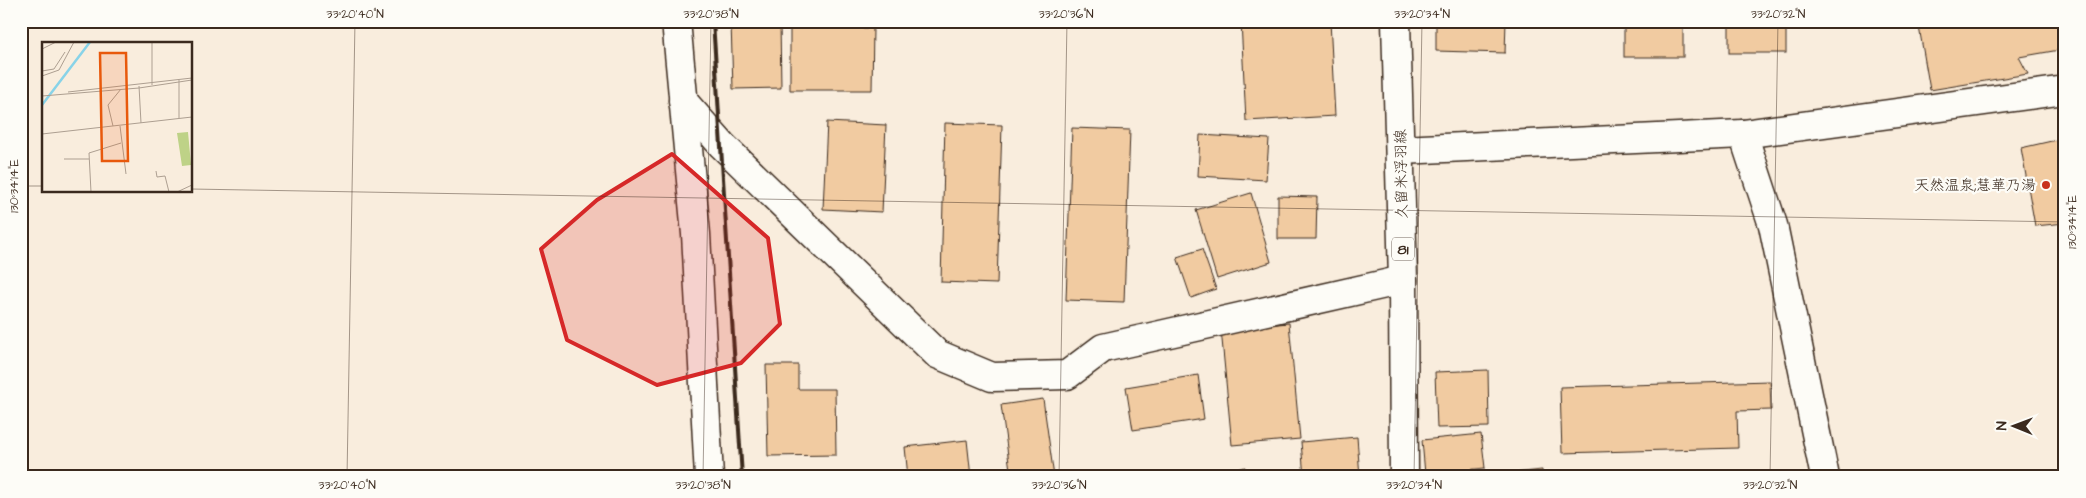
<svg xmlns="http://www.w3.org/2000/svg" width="2086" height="498" viewBox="0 0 2086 498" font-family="'Architects Daughter','Klee One',sans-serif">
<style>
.building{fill:#f1cba1;stroke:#3b2a1e}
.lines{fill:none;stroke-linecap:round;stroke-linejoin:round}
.street-casing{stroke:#3b2a1e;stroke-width:31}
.primary-casing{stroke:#3b2a1e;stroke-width:31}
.street{stroke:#fdfcf7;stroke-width:28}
.primary{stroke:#fdfcf7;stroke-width:28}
.rail{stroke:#3b2a1e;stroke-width:4}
.marked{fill:#d62828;fill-opacity:0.2;stroke:#d62828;stroke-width:4;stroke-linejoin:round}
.ticks{fill:none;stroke:#3b2a1e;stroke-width:1;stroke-opacity:0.45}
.poi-dot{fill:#c8321e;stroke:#fdfcf7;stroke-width:2}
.labels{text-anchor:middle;stroke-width:4.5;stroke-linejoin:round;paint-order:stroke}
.shield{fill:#fdfcf7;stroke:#75695f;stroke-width:1}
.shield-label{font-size:14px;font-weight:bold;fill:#3b2a1e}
.street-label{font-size:15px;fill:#3b2a1e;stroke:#fdfcf7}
.poi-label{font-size:15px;fill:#3b2a1e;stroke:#fdfcf7;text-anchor:end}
.inset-river{fill:none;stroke:#88d3e8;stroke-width:2.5}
.inset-road{fill:none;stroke:#ad9f91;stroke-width:1}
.view{fill:#e8590c;fill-opacity:0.15;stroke:#e8590c;stroke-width:2.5}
.inset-edge{fill:none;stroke:#3b2a1e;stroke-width:2.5}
.neatline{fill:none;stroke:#3b2a1e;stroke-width:2}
.ticks-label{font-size:12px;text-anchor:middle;fill:#3b2a1e}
</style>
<rect width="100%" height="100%" fill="#f9eddd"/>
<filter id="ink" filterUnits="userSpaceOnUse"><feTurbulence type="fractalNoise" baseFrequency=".02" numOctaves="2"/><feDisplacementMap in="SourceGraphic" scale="10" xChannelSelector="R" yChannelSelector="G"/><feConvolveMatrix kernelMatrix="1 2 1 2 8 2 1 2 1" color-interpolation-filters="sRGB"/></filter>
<g filter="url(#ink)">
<g class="building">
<path d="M1241,21H1330L1335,116L1246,121Z"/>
<path d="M1436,21H1506L1505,53L1436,51Z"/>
<rect x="1624" y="21" width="59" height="36"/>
<rect x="1729" y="21" width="57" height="32"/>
<path d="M1918,21H2060L2065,49L2019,57L2028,74L1930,90Z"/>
<path d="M731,22H780L781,88L733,89Z"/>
<path d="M790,27L873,28L872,90H790Z"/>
<path d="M827,122L886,125L882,212L823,209Z"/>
<path d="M945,123L1002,125L997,284L941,282Z"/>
<path d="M1072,128L1130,130L1124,302L1066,300Z"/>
<path d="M1200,135L1269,139L1266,180L1198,176Z"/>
<path d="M2065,138V223L2035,226L2021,148Z"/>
<path d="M1251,193L1271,262L1217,279L1196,210Z"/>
<path d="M1278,196L1317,197L1316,239H1278Z"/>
<path d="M1202,249L1216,289L1191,298L1177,257Z"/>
<path d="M1289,323L1300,439L1232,445L1221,329Z"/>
<path d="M766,365H798V389H835L836,455L768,456Z"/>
<path d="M1488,370L1489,427L1437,428L1435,372Z"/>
<path d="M1198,375L1204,419L1133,430L1126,387Z"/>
<path d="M1770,381L1771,410L1737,411L1738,448L1562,453L1560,387Z"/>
<path d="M1043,399L1054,477H1011L1001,405Z"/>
<path d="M1481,434L1485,468L1425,474L1422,440Z"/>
<path d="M1357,437L1360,477H1304L1301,442Z"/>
<path d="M967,440L971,477H908L905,447Z"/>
<path d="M1245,467L1247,477H1201Z"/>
<path d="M1542,470V477H1485V476Z"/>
</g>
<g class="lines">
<g class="street-casing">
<g id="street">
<path d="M676,21L696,234L709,477"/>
<path d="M683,101L722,145L937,354L992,377L1067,375L1103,348L1403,280"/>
<path d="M1743,134L1773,225L1825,477"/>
<path d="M1401,150L1743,134L2065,90"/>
</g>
</g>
<g class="primary-casing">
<path id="primary" d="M1396,21L1403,280L1404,477"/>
</g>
<use href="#street" class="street"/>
<use href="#primary" class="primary"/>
<path class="rail" d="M713,21L742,477"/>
</g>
</g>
<path class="marked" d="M672,154L768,238L780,324L741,363L657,385L567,340L541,249L597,200Z"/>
<path class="ticks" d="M21,186H44M191,189L2065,222M347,477L355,21M703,477L711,21M1059,477L1067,21M1414,477L1422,21M1770,477L1778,21"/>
<circle class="poi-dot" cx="2046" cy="185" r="5"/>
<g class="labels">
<rect class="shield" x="1392" y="237.5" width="22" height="23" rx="4"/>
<g class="shield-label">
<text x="1403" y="254">81</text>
</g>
<g class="street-label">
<text transform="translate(1401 174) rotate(-91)" y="5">久留米浮羽線</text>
</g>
<g class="poi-label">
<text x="2036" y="190">天然温泉;慧華乃湯</text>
</g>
</g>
<g transform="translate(42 42)">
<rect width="150" height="150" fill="#f9eddd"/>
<path d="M146,90L149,123L140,124L135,91Z" fill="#bed287"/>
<path class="inset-river" d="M0,63L48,0"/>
<path class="inset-road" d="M110,0V43M0,7L14,0M0,29L12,27L23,10M0,34L17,28L32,0M137,38V76M97,44L99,81M26,50L150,36M0,54L97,46L150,38M71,84L66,63L79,47M78,84L84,132M0,92L150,75M22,117H47M114,129L115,135L123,134L127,150M49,150L47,111L79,101M135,150L150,143"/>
<path class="view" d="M58,11H84L86,119H60Z"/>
<rect width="150" height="150" class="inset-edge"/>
</g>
<rect width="2086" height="498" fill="none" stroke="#fdfcf7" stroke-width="55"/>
<g transform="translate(2014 426) rotate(271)" stroke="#fdfcf7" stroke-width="4" paint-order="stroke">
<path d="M0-4L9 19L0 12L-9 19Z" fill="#3b2a1e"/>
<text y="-8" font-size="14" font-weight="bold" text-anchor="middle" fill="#3b2a1e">N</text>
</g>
<rect x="28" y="28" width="2030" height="442" class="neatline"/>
<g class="ticks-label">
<text x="355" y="18">33°20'40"N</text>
<text x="711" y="18">33°20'38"N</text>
<text x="1066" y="18">33°20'36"N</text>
<text x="1422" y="18">33°20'34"N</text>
<text x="1778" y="18">33°20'32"N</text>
<text transform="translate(14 186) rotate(-90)" y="4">130°34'14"E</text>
<text transform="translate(2072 222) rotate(-90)" y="4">130°34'14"E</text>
<text x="347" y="489">33°20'40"N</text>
<text x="703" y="489">33°20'38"N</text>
<text x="1059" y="489">33°20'36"N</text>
<text x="1414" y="489">33°20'34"N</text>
<text x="1770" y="489">33°20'32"N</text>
</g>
</svg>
